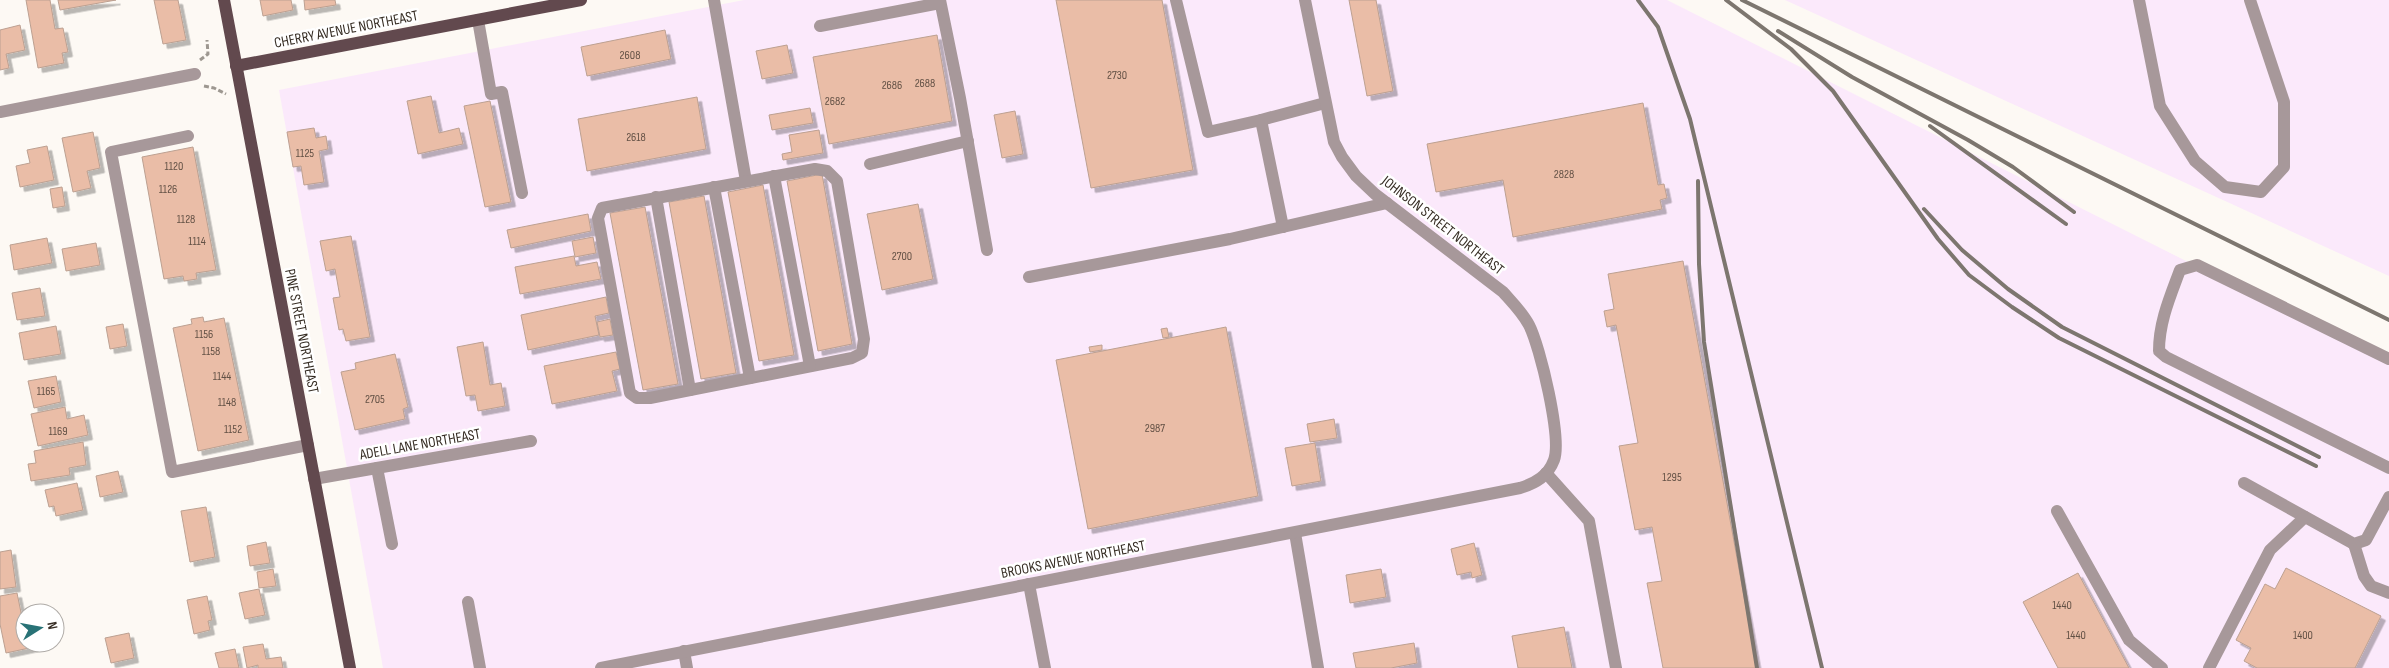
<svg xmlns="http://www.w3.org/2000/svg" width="2389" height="668" viewBox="0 0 2389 668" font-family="'Sofia Sans Condensed',sans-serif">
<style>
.industrial{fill:#fbe9fb}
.building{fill:#eabda7;stroke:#bca091;filter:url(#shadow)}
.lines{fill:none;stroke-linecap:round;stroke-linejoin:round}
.path{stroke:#9d9790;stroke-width:3;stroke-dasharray:5 2.5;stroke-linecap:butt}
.minor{stroke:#a7989a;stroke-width:12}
.major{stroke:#62494e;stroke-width:12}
.rail{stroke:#7d766f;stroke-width:4}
.labels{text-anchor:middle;stroke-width:5;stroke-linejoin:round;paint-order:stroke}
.number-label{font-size:12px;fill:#635145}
.street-label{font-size:15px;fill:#362d24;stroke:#fff}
</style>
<defs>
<filter id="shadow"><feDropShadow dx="4.5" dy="4.5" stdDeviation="0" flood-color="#0004"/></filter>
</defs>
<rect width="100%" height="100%" fill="#fdf9f4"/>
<g class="industrial">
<path d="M744,0H1667L2389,363V668H383L279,90Z"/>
<path d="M1785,0H2389V276Z"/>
</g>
<g class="building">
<path d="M26,0H50L55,29L63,28L68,52L62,53L64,63L38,68Z"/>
<path d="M58,0H116L60,10Z"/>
<path d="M154,0H178L186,40L163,44Z"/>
<path d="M260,0H291L293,10L263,16Z"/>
<path d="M304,0H335L336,5L305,10Z"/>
<path d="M1056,0H1162L1193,170L1091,188Z"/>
<path d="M1349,0H1376L1393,91L1367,96Z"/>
<path d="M20,25L25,50L6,54L9,68L0,70V30Z"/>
<path d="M665,30L671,59L587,76L581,47Z"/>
<path d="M937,35L952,121L829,144L813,57Z"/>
<path d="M787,45L793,73L762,79L756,51Z"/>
<path d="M431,96L439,133L459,128L463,144L418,154L407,101Z"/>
<path d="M697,97L706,149L587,171L578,119Z"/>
<path d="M490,101L511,202L485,207L464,106Z"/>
<path d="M1643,103L1658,185L1664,184L1667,198L1660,200L1662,209L1513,237L1503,180L1436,192L1427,144Z"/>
<path d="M810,108L813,123L772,130L769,115Z"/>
<path d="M1015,111L1023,154L1002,158L994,115Z"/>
<path d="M314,128L316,138L326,136L328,149L319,151L324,182L304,185L301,166L293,167L287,132Z"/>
<path d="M819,130L823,153L783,160L782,154L792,152L789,135Z"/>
<path d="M93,132L100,168L87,171L91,188L73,192L62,138Z"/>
<path d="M47,146L54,180L20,187L16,166L30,163L27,150Z"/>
<path d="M193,147L216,270L196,273L197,279L184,281L183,276L164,279L142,157Z"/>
<path d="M822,174L852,344L818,351L787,181Z"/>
<path d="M763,185L794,355L759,361L728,192Z"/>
<path d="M62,187L65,206L53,208L50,189Z"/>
<path d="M704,196L736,373L701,379L669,202Z"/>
<path d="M918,204L933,279L882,290L867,214Z"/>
<path d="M645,207L678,384L643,390L610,213Z"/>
<path d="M588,214L591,231L511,248L507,230Z"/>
<path d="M351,236L370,337L346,341L343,329L339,330L333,298L340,297L335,269L326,271L320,241Z"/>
<path d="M593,237L596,253L575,257L572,241Z"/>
<path d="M47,238L52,263L14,270L10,245Z"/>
<path d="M96,243L100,265L66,271L62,249Z"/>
<path d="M574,256L576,266L597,262L601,279L520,294L515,267Z"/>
<path d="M1683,261L1757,668H1663L1647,583L1662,581L1652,527L1635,530L1619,446L1638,443L1616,325L1607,327L1604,311L1614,309L1608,274Z"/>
<path d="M40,288L45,316L17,320L12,293Z"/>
<path d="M606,297L609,313L595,316L599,335L528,350L521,315Z"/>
<path d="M203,317L204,322L224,318L249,440L198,451L173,328L192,324L191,319Z"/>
<path d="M610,319L613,335L600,337L597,322Z"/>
<path d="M123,324L127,346L110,349L106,327Z"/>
<path d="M56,326L61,354L24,360L19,333Z"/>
<path d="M1226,327L1258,496L1088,529L1056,360Z"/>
<path d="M1167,328L1169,337L1163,338L1161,329Z"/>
<path d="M483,342L490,385L501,383L505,406L478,411L475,395L466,396L457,347Z"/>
<path d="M1102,345V350L1090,352L1089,347Z"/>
<path d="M616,352L620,369L612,371L617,391L552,404L544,366Z"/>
<path d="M395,354L408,407L403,409L405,419L355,430L341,372L356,369L355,363Z"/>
<path d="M56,376L61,402L34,408L28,381Z"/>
<path d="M65,407L67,419L84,415L88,435L38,446L31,414Z"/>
<path d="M1334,419L1337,438L1310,442L1307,424Z"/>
<path d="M83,442L86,465L69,468L70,475L31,481L28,464L36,463L34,451Z"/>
<path d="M1315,443L1321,481L1292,486L1285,448Z"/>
<path d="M118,471L123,492L100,497L96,476Z"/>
<path d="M77,483L83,510L56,516L54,506L49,507L45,490Z"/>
<path d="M206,507L215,557L190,562L181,511Z"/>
<path d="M266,542L270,563L250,566L247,546Z"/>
<path d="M1474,543L1482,575L1472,578L1471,572L1457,575L1451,549Z"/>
<path d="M11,550L16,587L0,589V552Z"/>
<path d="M2286,568L2381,616L2355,668H2257L2244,661L2251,648L2236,640L2265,584L2275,589Z"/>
<path d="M273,569L276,586L259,588L257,572Z"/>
<path d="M1381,569L1386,597L1350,603L1346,575Z"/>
<path d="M2078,573L2129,668H2058L2023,602Z"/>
<path d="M259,589L265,615L245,619L239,593Z"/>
<path d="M17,593L25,632V643H33L34,647L6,653L0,624V596Z"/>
<path d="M207,596L212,620L208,621L210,630L194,634L187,600Z"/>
<path d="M1564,627L1572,668H1518L1512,636Z"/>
<path d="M129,633L134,658L111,663L105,638Z"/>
<path d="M1414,643L1417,663L1391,668H1356L1353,653Z"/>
<path d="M263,644L266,659L281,657L283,668H258V665L247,668L243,647Z"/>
<path d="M235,649L239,668H219L215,653Z"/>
</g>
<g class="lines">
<g class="path">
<path d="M200,60L208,54L207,40"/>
<path d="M204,86L214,88L226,94"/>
</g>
<g class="minor">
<path d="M714,0L746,181"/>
<path d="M940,0L960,98L987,250"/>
<path d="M1176,0L1208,132L1261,120L1283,227"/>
<path d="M2139,0L2160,106L2195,161L2225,187L2261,192L2284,167V102L2250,0"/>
<path d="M478,20L491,94L502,92L522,193"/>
<path d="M820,26L940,3"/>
<path d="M0,112L195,74"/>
<path d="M1261,120L1325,103"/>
<path d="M188,136L111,152L172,472L308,445"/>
<path d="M870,164L968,141"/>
<path d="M815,169L827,171L837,181L864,339L862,353L852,358L650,398H637L630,393L598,218L602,208Z"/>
<path d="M774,176L810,366"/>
<path d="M714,187L750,378"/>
<path d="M656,197L690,390"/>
<path d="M1029,277L1230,239L1387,203"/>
<path d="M2389,359L2197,265L2180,270C2170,297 2159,322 2159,351L2166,357L2389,468"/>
<path d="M377,468L392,544"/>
<path d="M1546,473L1589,521L1616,668"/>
<path d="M314,479L531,441"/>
<path d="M2244,483L2354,544L2366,540L2389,497"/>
<path d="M2057,511L2129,640L2162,668"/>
<path d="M1295,533L1318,668"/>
<path d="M2354,544L2364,576L2371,586L2389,593"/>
<path d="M1029,584L1045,668"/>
<path d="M468,602L480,668"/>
<path d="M684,651L687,668"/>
<path d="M601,668L1520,488C1536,483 1548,476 1554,460C1562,438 1540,346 1529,325C1522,312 1512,302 1503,292L1375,194L1356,176L1342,157L1334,142L1305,0"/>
<path d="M2209,668L2270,550L2305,517"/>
</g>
<g class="major">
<path d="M224,0L350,668"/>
<path d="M236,66L581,0"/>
</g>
<g class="rail">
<path d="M1638,0L1658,27L1690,119L1822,668"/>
<path d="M1726,0L1791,49L1833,91L1938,239L1969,275L2012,307L2059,338L2316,466"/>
<path d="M1742,0L2389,320"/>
<path d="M1778,31L1852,77L1968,140L2013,167L2074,212"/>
<path d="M1930,126L2066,224"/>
<path d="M1698,181L1699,264L1704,342L1757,668"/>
<path d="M1924,209L1962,250L2008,289L2062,327L2319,457"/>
</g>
</g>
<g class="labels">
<g class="number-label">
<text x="630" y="59">2608</text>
<text x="1117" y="79">2730</text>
<text x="925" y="87">2688</text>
<text x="892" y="89">2686</text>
<text x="835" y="105">2682</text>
<text x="636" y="141">2618</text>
<text x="305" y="157">1125</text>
<text x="174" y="170">1120</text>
<text x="1564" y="178">2828</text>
<text x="168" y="193">1126</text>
<text x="186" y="223">1128</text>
<text x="197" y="245">1114</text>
<text x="902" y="260">2700</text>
<text x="204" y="338">1156</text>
<text x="211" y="355">1158</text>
<text x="222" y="380">1144</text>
<text x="46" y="395">1165</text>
<text x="375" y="403">2705</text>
<text x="227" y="406">1148</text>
<text x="1155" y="432">2987</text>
<text x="233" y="433">1152</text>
<text x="58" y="435">1169</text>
<text x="1672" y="481">1295</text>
<text x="2062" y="609">1440</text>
<text x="2076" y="639">1440</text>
<text x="2303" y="639">1400</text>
</g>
<g class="street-label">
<text transform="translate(346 29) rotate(-11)" y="5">CHERRY AVENUE NORTHEAST</text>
<text transform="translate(1443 225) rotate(38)" y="5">JOHNSON STREET NORTHEAST</text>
<text transform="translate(302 331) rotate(79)" y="5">PINE STREET NORTHEAST</text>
<text transform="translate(420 444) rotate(-10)" y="5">ADELL LANE NORTHEAST</text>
<text transform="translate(1073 559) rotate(-11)" y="5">BROOKS AVENUE NORTHEAST</text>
</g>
</g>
<g transform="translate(40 628) rotate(79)"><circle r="24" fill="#ffffff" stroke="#afaba7"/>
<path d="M0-4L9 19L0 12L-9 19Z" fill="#287276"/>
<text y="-8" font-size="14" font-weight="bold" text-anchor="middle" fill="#362d24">N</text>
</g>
</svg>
